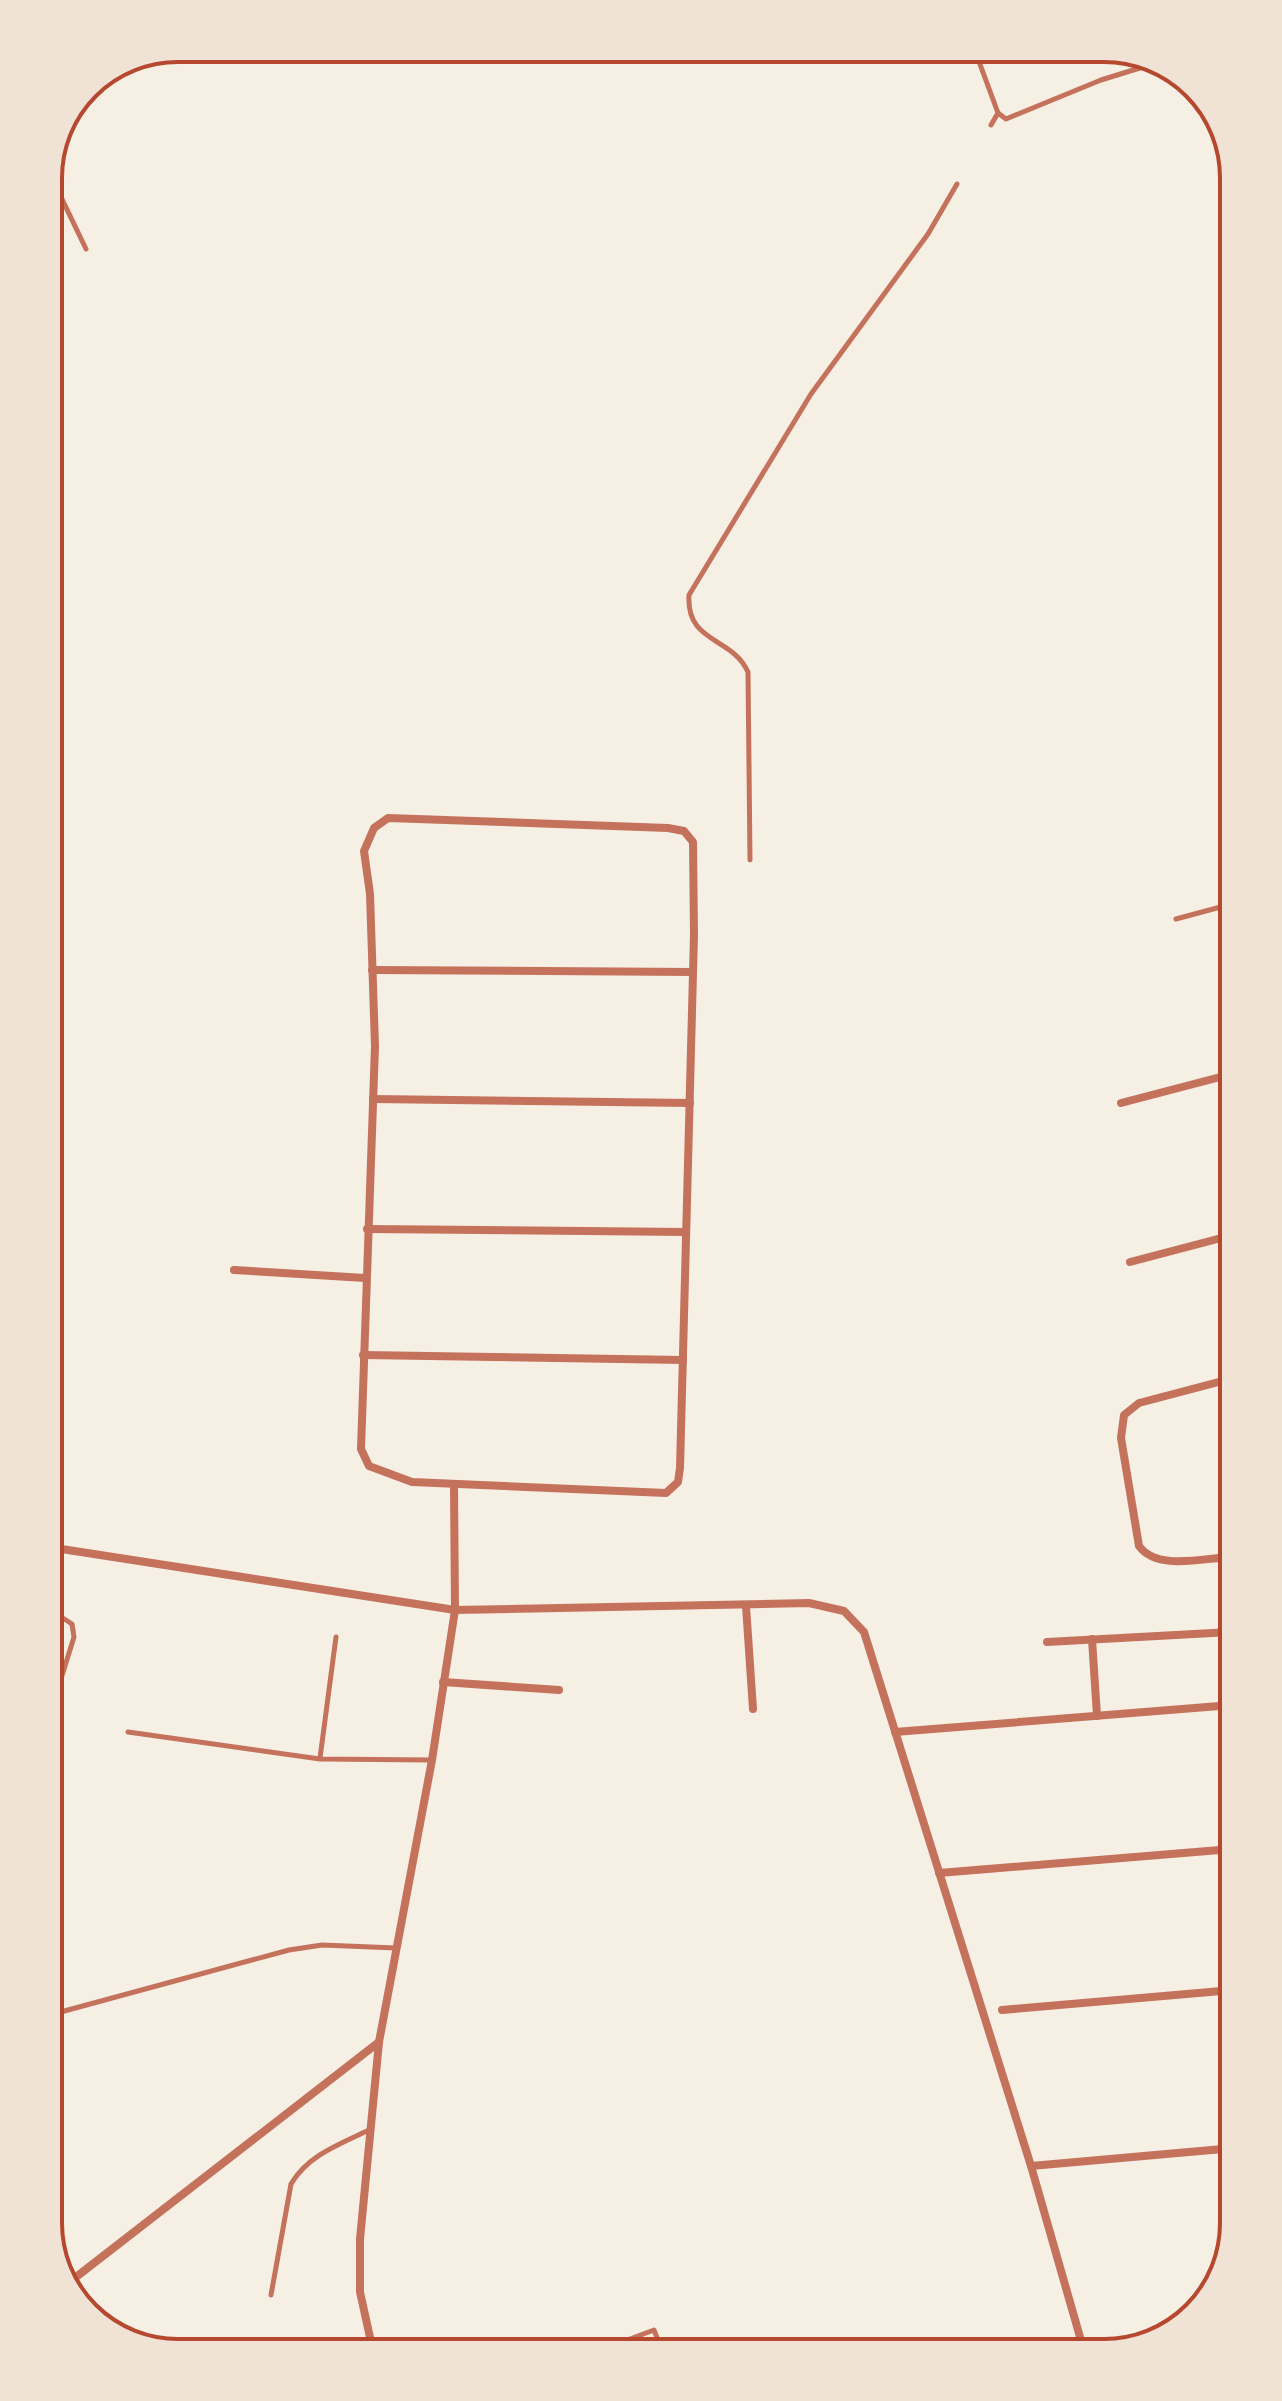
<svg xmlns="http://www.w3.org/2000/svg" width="1282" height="2401" viewBox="0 0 1282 2401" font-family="Arial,sans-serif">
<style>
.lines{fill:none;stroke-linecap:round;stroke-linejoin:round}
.service{stroke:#c5725c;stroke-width:5}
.minor{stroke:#c5725c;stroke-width:8}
.rim{fill:none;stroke:#b5482f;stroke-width:4}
</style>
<rect width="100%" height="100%" fill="#f6efe4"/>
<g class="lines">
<g class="service">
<path d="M974,48L998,113L1006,119L1101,80L1156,63"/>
<path d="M991,125L998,113"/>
<path d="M48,170L86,249"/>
<path d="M750,860L748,672C732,636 686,644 689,595L811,394L928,234L957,184"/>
<path d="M1176,919L1228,905"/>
<path d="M55,1613L72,1624L74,1637L55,1698"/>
<path d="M1223,1706L1232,1865"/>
<path d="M128,1732L320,1759L432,1760"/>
<path d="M320,1758L336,1637"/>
<path d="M57,2013L289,1950L322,1945L396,1948"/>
<path d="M271,2295L291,2184C308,2155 340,2144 369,2130"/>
<path d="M606,2348L654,2330L661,2348"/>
</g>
<g class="minor">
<path d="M388,818L668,828L684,831L693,842L694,935L680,1468L678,1482L666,1493L412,1482L369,1466L361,1449L375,1046L370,894L364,851L374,828Z"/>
<path d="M372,970L693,972"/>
<path d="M373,1099L690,1103"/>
<path d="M1121,1103L1228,1075"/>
<path d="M367,1229L686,1232"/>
<path d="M1130,1262L1229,1236"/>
<path d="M234,1270L365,1278"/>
<path d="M363,1355L683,1360"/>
<path d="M1230,1379L1139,1403L1124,1415L1121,1438L1139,1546C1157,1571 1203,1558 1231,1557"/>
<path d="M55,1548L455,1610L809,1603L844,1611L864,1632L1031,2166L1082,2344"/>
<path d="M746,1606L753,1709"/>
<path d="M1092,1639L1097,1716"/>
<path d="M1047,1642L1231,1632"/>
<path d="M443,1682L559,1690"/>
<path d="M895,1732L1232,1705"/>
<path d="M939,1873L1232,1849"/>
<path d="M1002,2010L1233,1990"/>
<path d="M1031,2166L1234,2148"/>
<path d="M67,2284L379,2042"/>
<path d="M1084,2344L1162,2337"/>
<path d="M373,2351L360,2292V2239L379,2042L432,1760L455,1610L454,1485"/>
</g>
</g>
<path d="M0 0H1282V2401H0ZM178 62H1104A116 116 0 0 1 1220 178V2223A116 116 0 0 1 1104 2339H178A116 116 0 0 1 62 2223V178A116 116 0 0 1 178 62Z" fill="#f1e2d6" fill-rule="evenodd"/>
<path class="rim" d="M178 62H1104A116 116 0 0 1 1220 178V2223A116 116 0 0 1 1104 2339H178A116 116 0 0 1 62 2223V178A116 116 0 0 1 178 62Z"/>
</svg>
